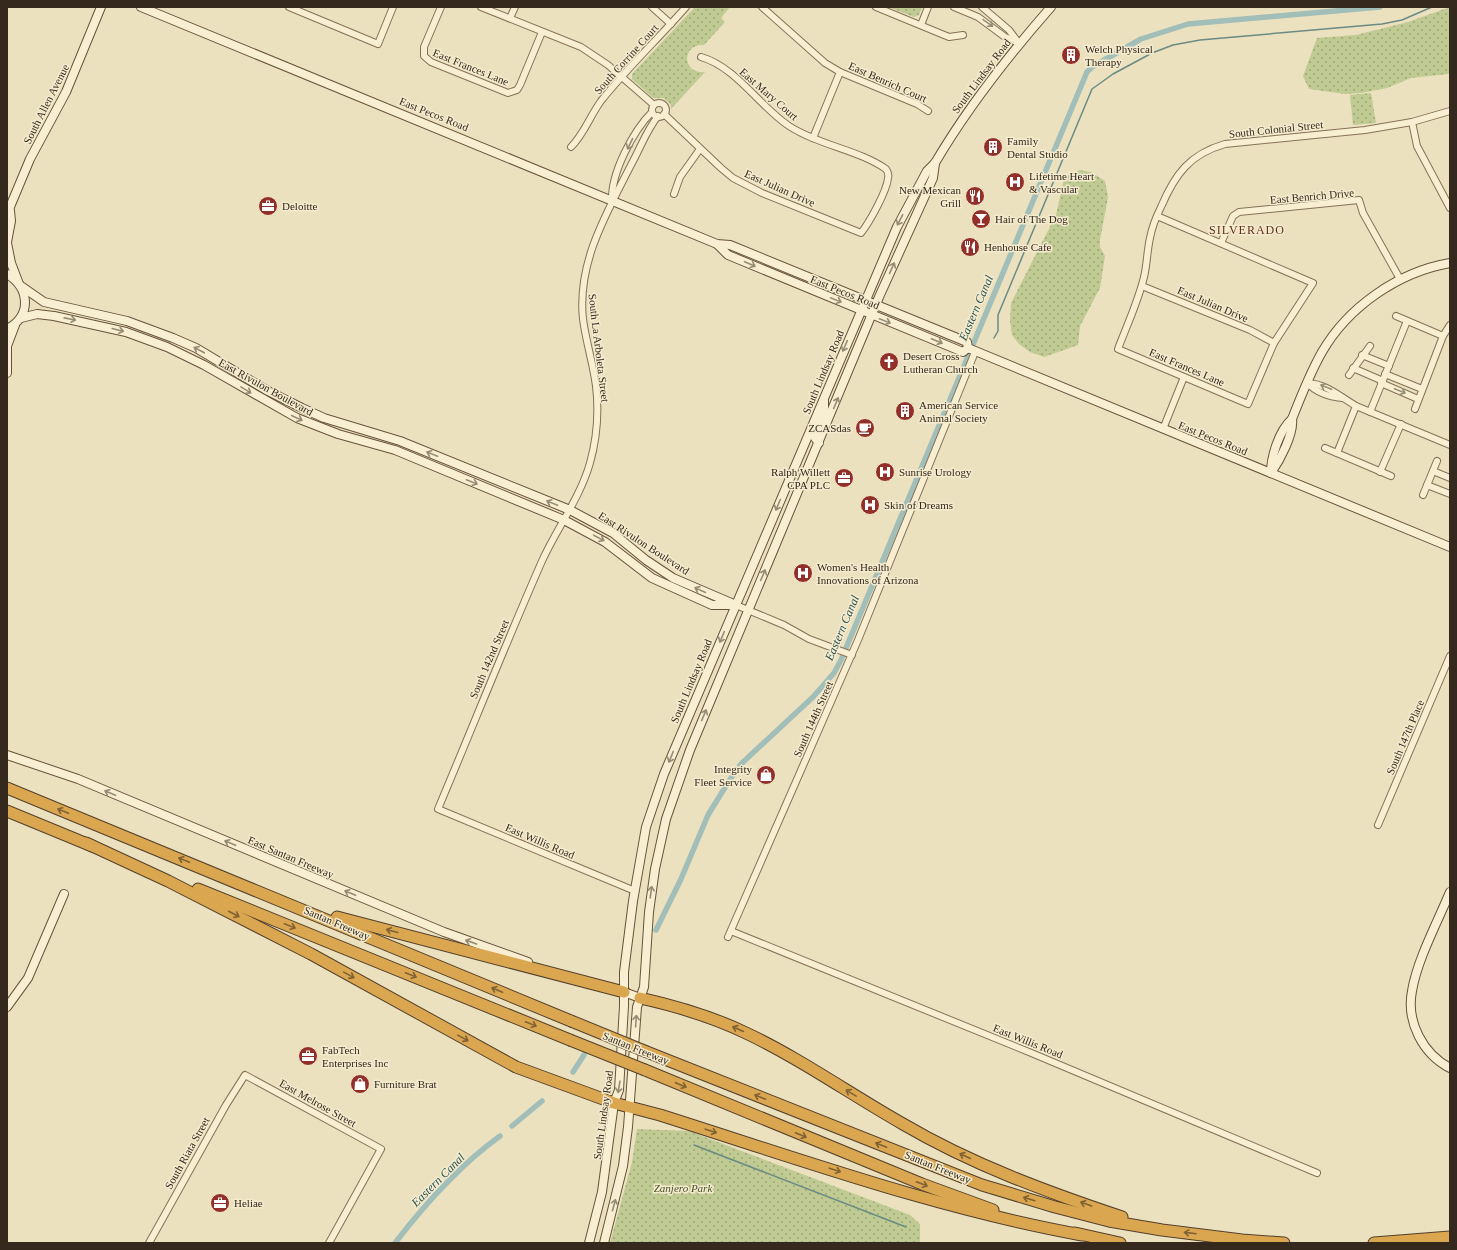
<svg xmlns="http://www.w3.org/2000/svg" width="1457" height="1250" viewBox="0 0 1457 1250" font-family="'Times New Roman',serif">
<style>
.park{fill:url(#park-dots)}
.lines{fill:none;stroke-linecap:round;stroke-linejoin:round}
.stream{stroke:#6a8b85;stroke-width:1.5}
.canal{stroke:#a2beb8;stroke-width:5.5}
.street-casing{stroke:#847258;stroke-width:8}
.secondary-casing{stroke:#66533b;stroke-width:10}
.highway-casing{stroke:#52402c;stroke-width:13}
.street{stroke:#f8eed1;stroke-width:6}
.secondary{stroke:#f8eed1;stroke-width:8}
.highway{stroke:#dba650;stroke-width:11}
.highway-bridge-casing{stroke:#52402c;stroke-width:13;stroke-linecap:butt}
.highway-bridge{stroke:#dba650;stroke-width:11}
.oneway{stroke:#968c76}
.oneway2{stroke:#7f6133}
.labels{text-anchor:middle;stroke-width:3;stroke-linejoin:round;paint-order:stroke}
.poi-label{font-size:11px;fill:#34291c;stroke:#f4ebce;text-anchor:start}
.street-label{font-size:11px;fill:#34291c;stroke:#f4ebce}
.park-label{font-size:11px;font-style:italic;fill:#425023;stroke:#f4ebce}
.neighbourhood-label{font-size:12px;letter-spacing:1px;fill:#5f2f1d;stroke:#f4ebce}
.water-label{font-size:12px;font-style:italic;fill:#2b5453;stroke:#f4ebce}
</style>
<defs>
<pattern id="park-dots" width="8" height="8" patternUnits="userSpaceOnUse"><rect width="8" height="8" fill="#c0ca93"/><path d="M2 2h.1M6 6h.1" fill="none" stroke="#9da477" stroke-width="1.8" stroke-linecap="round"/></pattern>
</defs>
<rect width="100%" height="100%" fill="#ece1bf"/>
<g class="park">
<path d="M695,7H730L721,18L725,22L704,45C682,43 681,74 705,72L671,109V105L664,98H653L632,79V74Z"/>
<path d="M888,7H922L919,15L914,17Z"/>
<path d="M1450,7V72L1448,74L1411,78L1387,88L1361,93L1345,94L1309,89L1303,76L1317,38L1356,35L1408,22Z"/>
<path d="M1371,93L1376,123L1353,125L1350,95Z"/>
<path d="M1080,170L1091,172L1105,181L1108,197L1100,240V247L1105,256L1100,288L1080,326L1078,345L1044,357L1030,352L1019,344L1012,335L1010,321L1011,303L1056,215L1064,179L1070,174Z"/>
<path d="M637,1129L689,1131L910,1215L920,1224V1243H610L632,1162Z"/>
</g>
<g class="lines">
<g class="stream">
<path d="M994,338L998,331V315L1092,89L1113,74L1152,53L1173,45L1200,40L1382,24L1402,20L1432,7"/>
<path d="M694,1145L906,1227"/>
</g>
<g class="canal">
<path d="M656,930L681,879L708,815L729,781L741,764L813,697L834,673L841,660L1087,72L1092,67L1141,39L1188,24L1380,7"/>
<path d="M573,1072L584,1055"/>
<path d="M512,1126L542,1101"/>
<path d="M395,1243C425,1204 460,1165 500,1136"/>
</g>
<g class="street-casing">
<g id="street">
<path d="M289,7L378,44L393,7"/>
<path d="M441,7L424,47V56L431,62L508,93L517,90L520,85L542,32"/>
<path d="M481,7L581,47L608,65L654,105"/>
<path d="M652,7L671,24"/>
<path d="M762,7L825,63L840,72L917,104L928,111"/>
<path d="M876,7L949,37L963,35"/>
<path d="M954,7L978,17L1005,37L1019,43"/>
<path d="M982,7L1009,30L1018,42"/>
<path d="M510,18L515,7"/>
<path d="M921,25L928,7"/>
<circle cx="659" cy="110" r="7"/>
<path d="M664,114L721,168L733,178L762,193L861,233C869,223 887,191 888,178C889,175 888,172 886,169C859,150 818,145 789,126C759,106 736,67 701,57"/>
<path d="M1412,122L1417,146L1450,208"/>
<path d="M813,138L840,72"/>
<path d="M571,147C584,134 590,116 601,101C627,68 658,39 686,7"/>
<path d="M674,194L680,177L700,149"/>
<path d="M612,200C611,173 633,131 652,112"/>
<path d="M1157,216L1313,283L1274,343L1248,404L1118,349C1127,325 1138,302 1144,277C1147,265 1147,251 1150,238C1152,227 1156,217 1161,207C1175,174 1190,154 1225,144L1365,130L1412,122L1450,111"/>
<path d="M1221,243L1233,216L1239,212L1359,200L1363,213L1400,279"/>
<path d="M1142,286L1250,330L1274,343"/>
<path d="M1396,316L1443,336"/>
<path d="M1362,355L1389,366"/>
<path d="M1353,368L1383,381"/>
<path d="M1385,374L1422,389"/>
<path d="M1349,375L1370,346"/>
<path d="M1307,383C1327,384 1339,396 1356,406L1450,445"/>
<path d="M1307,383C1316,392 1329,397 1342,398"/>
<path d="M1381,383L1418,399"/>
<path d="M1415,409L1443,336L1450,325"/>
<path d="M1370,412L1407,321"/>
<path d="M1163,429L1184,377"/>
<path d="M1325,448L1391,476"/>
<path d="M1337,453L1356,406"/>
<path d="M1433,471L1450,478"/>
<path d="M1380,472L1401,424"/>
<path d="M1427,485L1450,494"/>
<path d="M1423,495L1437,461"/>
<path d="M736,605L784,625L809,639L852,655"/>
<path d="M1378,825L1450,656"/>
<path d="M635,891L438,809C473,726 506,643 542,561C557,528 580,498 590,463C597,438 599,412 596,386C593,363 586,342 583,319C577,263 606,214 631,165C640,149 646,131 658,116"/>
<path d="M731,931L1029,1052L1317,1173"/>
<path d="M728,937L858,640L975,352"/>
<path d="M149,1243L226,1105L245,1075L381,1149L329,1243"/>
</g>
</g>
<g class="secondary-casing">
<g id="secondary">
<path d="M141,7L717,244L730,245L967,342L968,348"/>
<path d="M7,214L30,159L66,92L101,7"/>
<path d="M7,242L11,221L10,211"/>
<path d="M7,243L11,263L19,284"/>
<path d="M717,244L728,255L963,352L968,348"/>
<path d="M7,274C30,288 32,316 7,329"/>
<path d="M21,286L44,302L127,321L173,338L196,348L268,391L302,408L324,418L400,441L570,510L613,533L646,560L673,578L736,605"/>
<path d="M21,318L37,314L54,316L126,332L167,347L204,365L297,418L338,434L395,450L564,520L605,542L652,578L712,605H730"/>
<path d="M968,348L1450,547"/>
<path d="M7,373V346L15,325"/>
<path d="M819,443L815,438L824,413V401"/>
<path d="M1271,473C1271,456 1279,431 1292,419C1301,396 1310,373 1322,352C1348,307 1398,272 1450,263"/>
<path d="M1271,473C1280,460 1294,434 1292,419"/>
<path d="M7,755L78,779L444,932L528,962"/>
<path d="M1450,892C1438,921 1417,960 1412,991C1406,1022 1423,1054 1450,1068"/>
<path d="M624,992L640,998"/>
<path d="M7,1007L28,978L64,894"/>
<path d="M589,1243L602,1192L614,1103L619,1090L624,1006V972L633,901L646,827L664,774L897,227L927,171L935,163C968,107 1008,56 1051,7"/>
<path d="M604,1243L623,1166L628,1127L637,1007L644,987L649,912L655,869L666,819L690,750L879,297L933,178L935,163"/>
</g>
</g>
<g class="highway-casing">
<g id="highway">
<path d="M7,788L571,1021"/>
<path d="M7,811L92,846"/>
<path d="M86,843L168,881L311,954L516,1067L614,1103L660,1115C799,1159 938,1209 1082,1235"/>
<path d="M198,889L570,1040"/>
<path d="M337,917L624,992"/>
<path d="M640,998C676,1006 713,1017 746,1033C801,1059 850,1094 903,1124C971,1164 1047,1192 1122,1217"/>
<path d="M647,1052L982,1185L1055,1207L1109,1221L1162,1230L1242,1240L1284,1243"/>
<path d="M645,1070L922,1184L993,1210"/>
<path d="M1075,1233L1120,1243"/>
<path d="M1374,1243L1450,1237"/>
</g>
</g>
<use href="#street" class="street"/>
<use href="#secondary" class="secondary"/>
<use href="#highway" class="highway"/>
<g class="highway-bridge-casing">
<g id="highway-bridge">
<path d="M571,1021L647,1052"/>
<path d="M570,1040L645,1070"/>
</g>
</g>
<use href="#highway-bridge" class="highway-bridge"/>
</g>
<defs><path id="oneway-shaft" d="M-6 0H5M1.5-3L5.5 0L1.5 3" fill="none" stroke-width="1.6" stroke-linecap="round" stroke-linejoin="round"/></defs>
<g class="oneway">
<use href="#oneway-shaft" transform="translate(988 23) rotate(35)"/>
<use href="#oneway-shaft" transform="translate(630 144) rotate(115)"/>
<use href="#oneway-shaft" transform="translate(900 220) rotate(117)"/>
<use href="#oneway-shaft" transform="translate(750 264) rotate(23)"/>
<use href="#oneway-shaft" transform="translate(892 268) rotate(-66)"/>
<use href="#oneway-shaft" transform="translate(836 300) rotate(22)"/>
<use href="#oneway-shaft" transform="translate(70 319) rotate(11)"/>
<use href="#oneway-shaft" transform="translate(885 321) rotate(22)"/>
<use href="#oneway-shaft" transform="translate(118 330) rotate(14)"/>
<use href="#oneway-shaft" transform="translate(937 341) rotate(23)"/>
<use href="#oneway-shaft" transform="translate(845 346) rotate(113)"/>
<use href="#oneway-shaft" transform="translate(199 350) rotate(-152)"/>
<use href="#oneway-shaft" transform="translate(1326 387) rotate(-158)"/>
<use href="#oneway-shaft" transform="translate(246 390) rotate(31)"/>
<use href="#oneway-shaft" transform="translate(1400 391) rotate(22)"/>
<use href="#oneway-shaft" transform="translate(836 403) rotate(-67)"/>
<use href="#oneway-shaft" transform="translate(297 418) rotate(25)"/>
<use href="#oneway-shaft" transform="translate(432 454) rotate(-158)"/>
<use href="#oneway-shaft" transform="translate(472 482) rotate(22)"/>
<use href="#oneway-shaft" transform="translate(552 503) rotate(-158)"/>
<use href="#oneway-shaft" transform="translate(778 505) rotate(113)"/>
<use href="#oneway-shaft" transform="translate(599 538) rotate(28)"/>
<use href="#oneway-shaft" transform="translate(763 575) rotate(-67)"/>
<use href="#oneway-shaft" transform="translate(700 590) rotate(-155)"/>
<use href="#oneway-shaft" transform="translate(722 637) rotate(113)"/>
<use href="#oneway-shaft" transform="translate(704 715) rotate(-67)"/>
<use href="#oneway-shaft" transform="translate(671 757) rotate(112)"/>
<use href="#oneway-shaft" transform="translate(110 793) rotate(-157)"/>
<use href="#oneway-shaft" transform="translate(230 843) rotate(-157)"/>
<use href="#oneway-shaft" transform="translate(651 892) rotate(-82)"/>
<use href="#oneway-shaft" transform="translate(350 893) rotate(-157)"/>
<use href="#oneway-shaft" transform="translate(471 942) rotate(-161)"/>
<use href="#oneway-shaft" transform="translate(636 1021) rotate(-86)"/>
<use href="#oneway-shaft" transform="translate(619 1087) rotate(99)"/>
<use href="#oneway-shaft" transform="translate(614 1205) rotate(-75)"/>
</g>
<g class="oneway2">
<use href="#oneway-shaft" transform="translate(63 811) rotate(-158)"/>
<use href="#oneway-shaft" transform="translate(184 860) rotate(-158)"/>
<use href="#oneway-shaft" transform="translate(234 914) rotate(27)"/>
<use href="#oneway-shaft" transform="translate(290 926) rotate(22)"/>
<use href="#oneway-shaft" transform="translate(392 931) rotate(-165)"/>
<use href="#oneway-shaft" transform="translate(349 975) rotate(29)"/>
<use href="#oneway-shaft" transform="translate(411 975) rotate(22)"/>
<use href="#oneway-shaft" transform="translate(497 990) rotate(-157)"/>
<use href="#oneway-shaft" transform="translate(531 1024) rotate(22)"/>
<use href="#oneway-shaft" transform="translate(738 1029) rotate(-156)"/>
<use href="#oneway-shaft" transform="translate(463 1038) rotate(29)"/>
<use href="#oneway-shaft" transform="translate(681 1085) rotate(23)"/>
<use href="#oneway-shaft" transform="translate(851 1093) rotate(-149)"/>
<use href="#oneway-shaft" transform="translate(760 1097) rotate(-158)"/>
<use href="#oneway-shaft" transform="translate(711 1131) rotate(18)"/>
<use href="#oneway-shaft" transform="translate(801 1135) rotate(23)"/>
<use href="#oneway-shaft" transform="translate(881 1145) rotate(-158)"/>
<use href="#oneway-shaft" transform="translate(965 1156) rotate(-155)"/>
<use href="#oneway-shaft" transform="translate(835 1170) rotate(18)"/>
<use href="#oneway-shaft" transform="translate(922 1184) rotate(21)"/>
<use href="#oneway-shaft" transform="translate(1029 1199) rotate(-163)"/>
<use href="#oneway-shaft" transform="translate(1086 1204) rotate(-160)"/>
<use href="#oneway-shaft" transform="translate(1190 1233) rotate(-173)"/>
</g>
<defs>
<g id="building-disc" transform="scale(1)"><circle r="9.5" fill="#922f29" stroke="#f4ebce"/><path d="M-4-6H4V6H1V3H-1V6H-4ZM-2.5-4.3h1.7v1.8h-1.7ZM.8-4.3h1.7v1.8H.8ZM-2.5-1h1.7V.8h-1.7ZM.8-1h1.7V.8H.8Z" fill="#fff"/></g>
<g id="hospital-disc" transform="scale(1)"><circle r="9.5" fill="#922f29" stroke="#f4ebce"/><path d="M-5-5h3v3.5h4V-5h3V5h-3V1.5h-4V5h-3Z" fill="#fff"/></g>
<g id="restaurant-disc" transform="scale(1)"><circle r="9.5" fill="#922f29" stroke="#f4ebce"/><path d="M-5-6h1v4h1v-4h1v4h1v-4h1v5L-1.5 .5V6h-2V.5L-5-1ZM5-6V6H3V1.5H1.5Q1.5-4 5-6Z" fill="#fff"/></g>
<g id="office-disc" transform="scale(1)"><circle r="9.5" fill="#922f29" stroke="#f4ebce"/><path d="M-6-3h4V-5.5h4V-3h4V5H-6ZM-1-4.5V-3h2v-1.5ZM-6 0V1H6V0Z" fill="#fff"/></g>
<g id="bar-disc" transform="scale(1)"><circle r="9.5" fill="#922f29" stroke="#f4ebce"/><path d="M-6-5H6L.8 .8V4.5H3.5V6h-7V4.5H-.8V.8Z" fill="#fff"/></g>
<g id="church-disc" transform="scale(1)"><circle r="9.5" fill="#922f29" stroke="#f4ebce"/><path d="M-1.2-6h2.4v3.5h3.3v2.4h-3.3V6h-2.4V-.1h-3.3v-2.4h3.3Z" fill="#fff"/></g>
<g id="cafe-disc" transform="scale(1)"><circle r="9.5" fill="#922f29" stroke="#f4ebce"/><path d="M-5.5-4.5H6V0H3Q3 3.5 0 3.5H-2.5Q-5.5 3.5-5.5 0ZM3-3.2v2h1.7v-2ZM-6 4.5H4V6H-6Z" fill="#fff"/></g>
<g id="shop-disc" transform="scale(1)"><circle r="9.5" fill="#922f29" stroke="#f4ebce"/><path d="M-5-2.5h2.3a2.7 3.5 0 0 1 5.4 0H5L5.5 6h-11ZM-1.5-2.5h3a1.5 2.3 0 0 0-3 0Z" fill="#fff"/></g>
</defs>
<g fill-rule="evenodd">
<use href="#building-disc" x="1071" y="55"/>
<use href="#building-disc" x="993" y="147"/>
<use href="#hospital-disc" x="1015" y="182"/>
<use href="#restaurant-disc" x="975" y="196"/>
<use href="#office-disc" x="268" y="206"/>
<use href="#bar-disc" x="981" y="219"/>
<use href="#restaurant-disc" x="970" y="247"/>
<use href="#church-disc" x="889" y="362"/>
<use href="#building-disc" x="905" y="411"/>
<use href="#cafe-disc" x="865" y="428"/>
<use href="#hospital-disc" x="885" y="472"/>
<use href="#office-disc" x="844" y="478"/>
<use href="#hospital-disc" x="870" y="505"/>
<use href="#hospital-disc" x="803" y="573"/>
<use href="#shop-disc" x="766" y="775"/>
<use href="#office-disc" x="308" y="1056"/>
<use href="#shop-disc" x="360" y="1084"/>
<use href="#office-disc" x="220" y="1203"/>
</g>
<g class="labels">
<g class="poi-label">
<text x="1085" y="53">Welch Physical<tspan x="1085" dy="13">Therapy</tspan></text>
<text x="1007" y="145">Family<tspan x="1007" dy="13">Dental Studio</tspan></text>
<text x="1029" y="180">Lifetime Heart<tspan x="1029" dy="13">&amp; Vascular</tspan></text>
<text x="961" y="194" text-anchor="end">New Mexican<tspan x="961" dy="13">Grill</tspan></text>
<text x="282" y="210">Deloitte</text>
<text x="995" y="223">Hair of The Dog</text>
<text x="984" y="251">Henhouse Cafe</text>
<text x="903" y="360">Desert Cross<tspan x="903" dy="13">Lutheran Church</tspan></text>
<text x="919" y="409">American Service<tspan x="919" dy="13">Animal Society</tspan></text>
<text x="851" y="432" text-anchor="end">ZCASdas</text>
<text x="830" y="476" text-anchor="end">Ralph Willett<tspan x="830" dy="13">CPA PLC</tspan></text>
<text x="899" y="476">Sunrise Urology</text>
<text x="884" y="509">Skin of Dreams</text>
<text x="817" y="571">Women's Health<tspan x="817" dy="13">Innovations of Arizona</tspan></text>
<text x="752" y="773" text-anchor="end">Integrity<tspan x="752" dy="13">Fleet Service</tspan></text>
<text x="322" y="1054">FabTech<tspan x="322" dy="13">Enterprises Inc</tspan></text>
<text x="374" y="1088">Furniture Brat</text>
<text x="234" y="1207">Heliae</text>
</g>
<g class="street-label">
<text transform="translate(626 59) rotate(-48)" y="4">South Corrine Court</text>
<text transform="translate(471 67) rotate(22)" y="4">East Frances Lane</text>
<text transform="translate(981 76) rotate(-53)" y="4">South Lindsay Road</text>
<text transform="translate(888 82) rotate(24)" y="4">East Benrich Court</text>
<text transform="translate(769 94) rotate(41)" y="4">East Mary Court</text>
<text transform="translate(46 104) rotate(-63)" y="4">South Allen Avenue</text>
<text transform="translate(434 114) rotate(22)" y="4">East Pecos Road</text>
<text transform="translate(1276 129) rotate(-6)" y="4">South Colonial Street</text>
<text transform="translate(780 188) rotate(24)" y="4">East Julian Drive</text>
<text transform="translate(1312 196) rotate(-5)" y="4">East Benrich Drive</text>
<text transform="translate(845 292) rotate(22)" y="4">East Pecos Road</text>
<text transform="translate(1213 304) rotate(23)" y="4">East Julian Drive</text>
<text transform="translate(599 348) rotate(83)" y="4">South La Arboleta Street</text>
<text transform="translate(1187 367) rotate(23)" y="4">East Frances Lane</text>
<text transform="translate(823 372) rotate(-67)" y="4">South Lindsay Road</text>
<text transform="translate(266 387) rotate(29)" y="4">East Rivulon Boulevard</text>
<text transform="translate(1213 438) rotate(22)" y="4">East Pecos Road</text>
<text transform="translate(644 543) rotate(33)" y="4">East Rivulon Boulevard</text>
<text transform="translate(489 659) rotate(-67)" y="4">South 142nd Street</text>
<text transform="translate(691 681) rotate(-67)" y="4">South Lindsay Road</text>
<text transform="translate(813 719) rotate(-66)" y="4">South 144th Street</text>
<text transform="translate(1405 737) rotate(-67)" y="4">South 147th Place</text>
<text transform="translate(540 841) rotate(23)" y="4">East Willis Road</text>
<text transform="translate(291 857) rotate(23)" y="4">East Santan Freeway</text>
<text transform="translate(337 923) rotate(23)" y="4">Santan Freeway</text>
<text transform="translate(1028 1041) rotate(22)" y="4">East Willis Road</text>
<text transform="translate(636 1048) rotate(22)" y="4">Santan Freeway</text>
<text transform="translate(318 1103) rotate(29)" y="4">East Melrose Street</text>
<text transform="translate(603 1115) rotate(-82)" y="4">South Lindsay Road</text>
<text transform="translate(187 1153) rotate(-61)" y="4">South Riata Street</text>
<text transform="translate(938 1167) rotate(22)" y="4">Santan Freeway</text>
</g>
<g class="park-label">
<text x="683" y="1192">Zanjero Park</text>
</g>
<g class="neighbourhood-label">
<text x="1247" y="234">SILVERADO</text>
</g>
<g class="water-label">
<text transform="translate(976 308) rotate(-67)" y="4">Eastern Canal</text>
<text transform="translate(842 628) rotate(-67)" y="4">Eastern Canal</text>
<text transform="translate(438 1180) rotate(-45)" y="4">Eastern Canal</text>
</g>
</g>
<rect width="1457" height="1250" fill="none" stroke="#34291c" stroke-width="16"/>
</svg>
